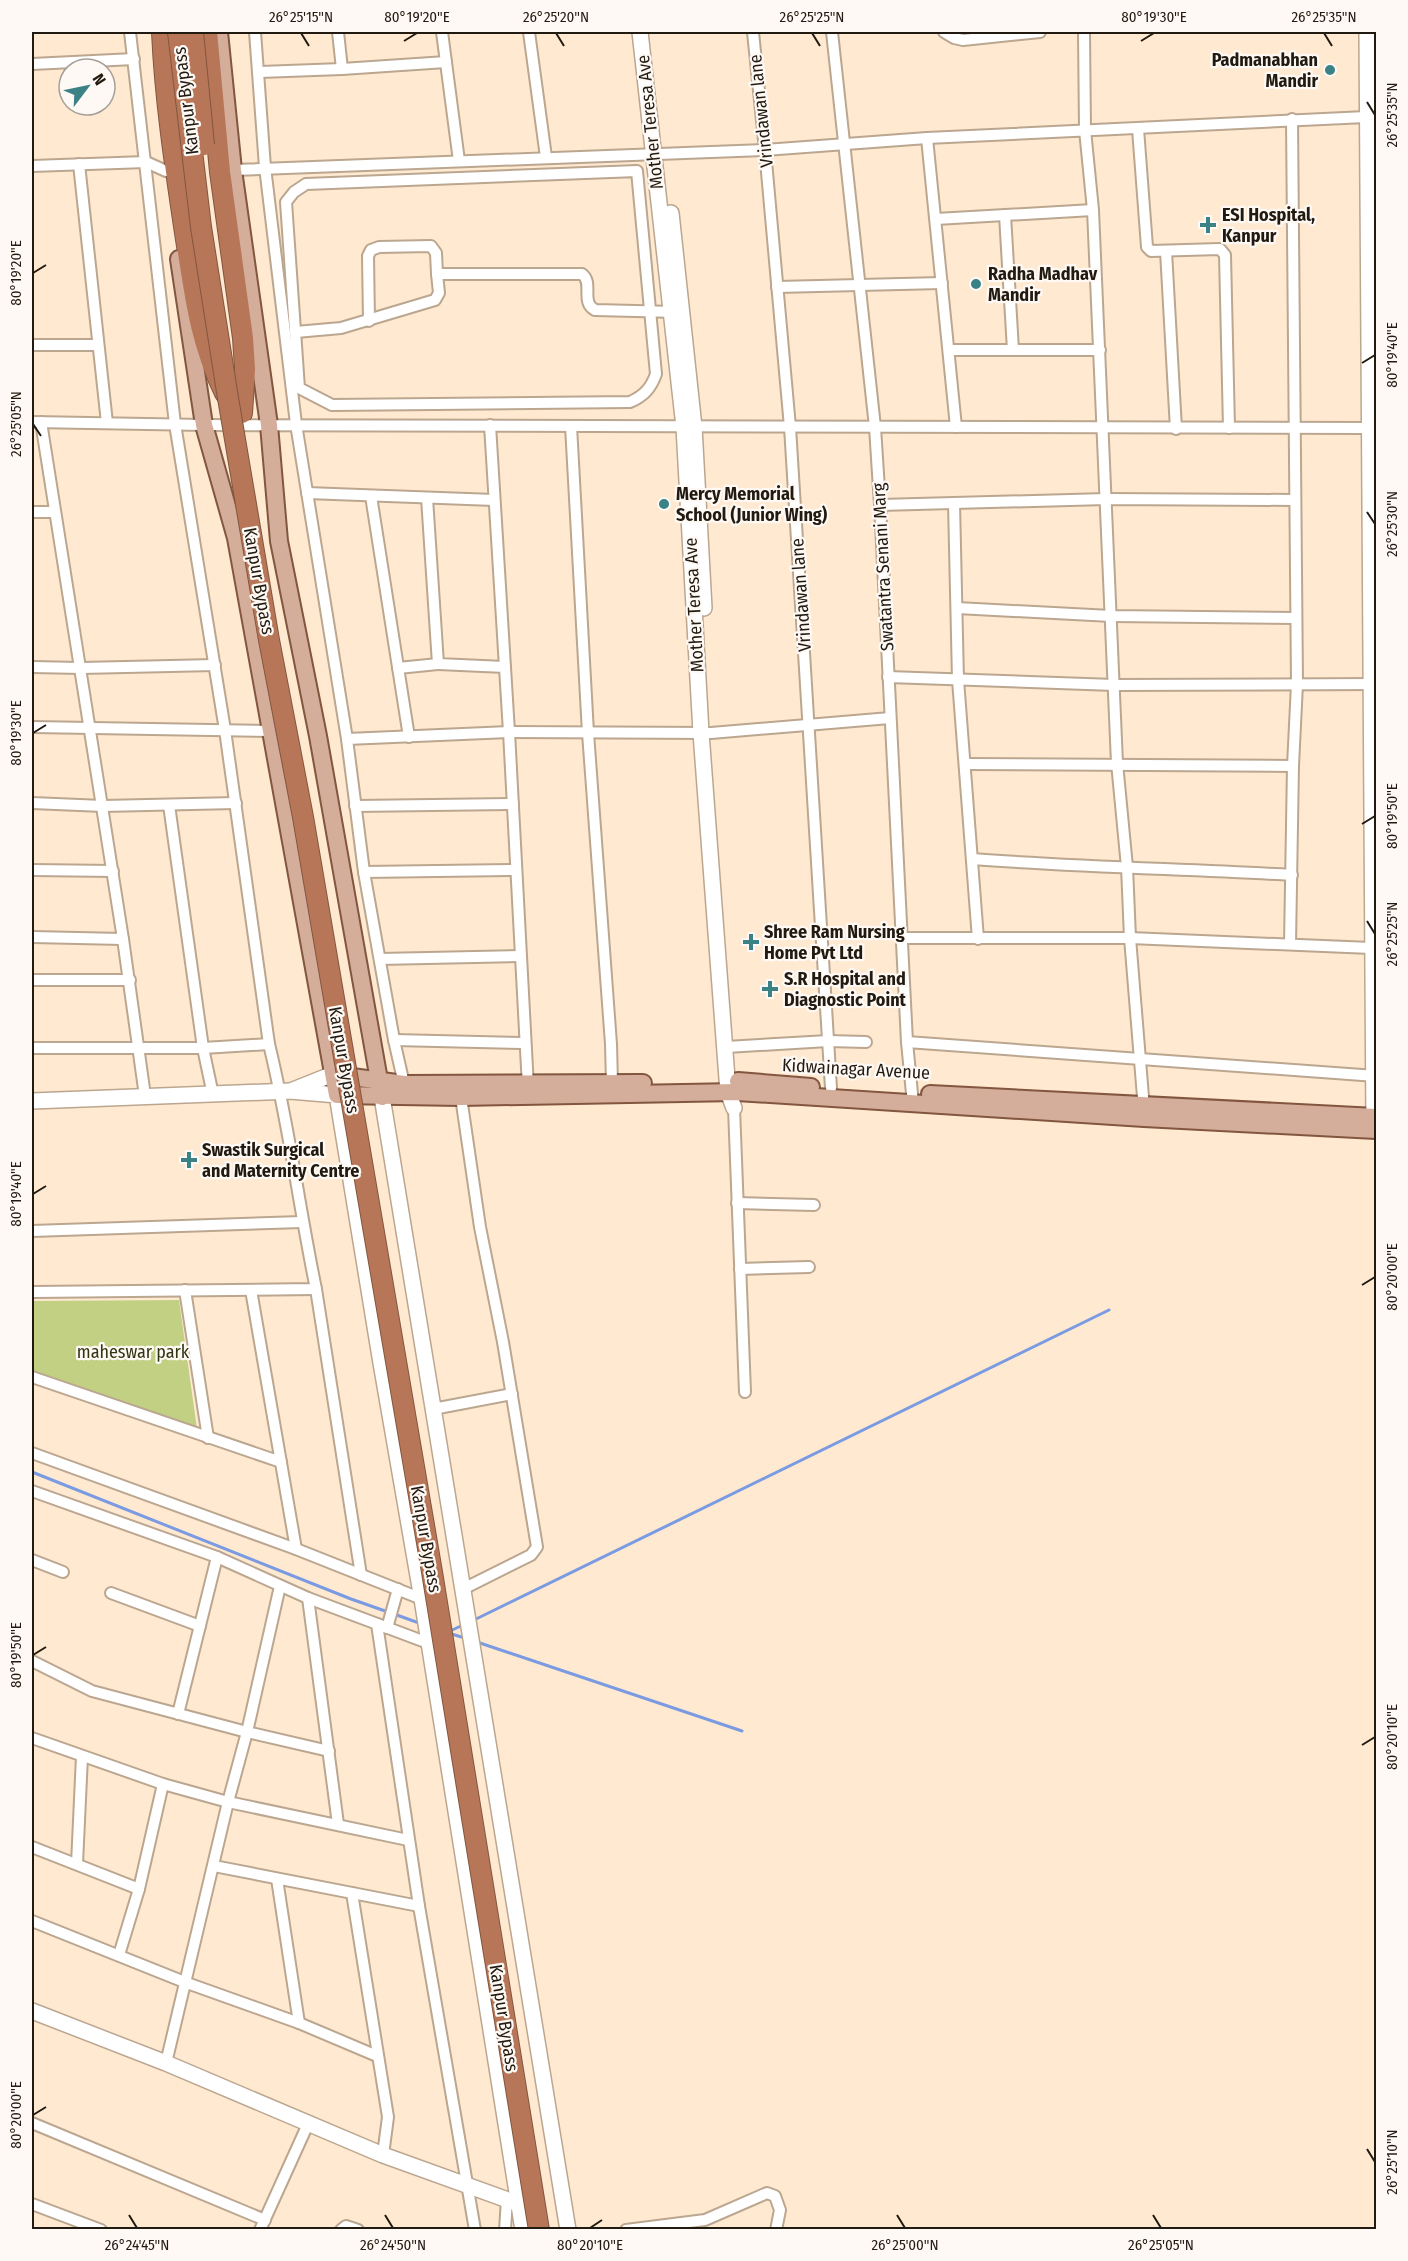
<svg xmlns="http://www.w3.org/2000/svg" width="1408" height="2261" viewBox="0 0 1408 2261" font-family="'Fira Sans Condensed',sans-serif">
<style>
.green{fill:#c2d083}
.lines{fill:none;stroke-linecap:round;stroke-linejoin:round}
.stream{stroke:#7a9be2;stroke-width:3}
.street-casing{stroke:#bba690;stroke-width:14}
.secondary-casing{stroke:#bba690;stroke-width:18}
.primary-casing{stroke:#82563f;stroke-width:20}
.highway-casing{stroke:#82563f;stroke-width:22}
.street{stroke:#fff;stroke-width:10}
.secondary{stroke:#fff;stroke-width:15}
.primary{stroke:#d4ad9b;stroke-width:16}
.highway{stroke:#b77658;stroke-width:20}
.highway-bridge-casing{stroke:#82563f;stroke-width:22;stroke-linecap:butt}
.highway-bridge{stroke:#b77658;stroke-width:20}
.ticks{fill:none;stroke:#211a11;stroke-width:2}
.poi-dot{fill:#3a8286;stroke:#fef9f4;stroke-width:2}
.labels{text-anchor:middle;stroke-width:4.5;stroke-linejoin:round;paint-order:stroke}
.poi-label{font-size:18px;font-weight:bold;fill:#211a11;stroke:#fef9f4;text-anchor:start}
.street-label{font-size:18px;fill:#211a11;stroke:#fef9f4}
.park-label{font-size:18px;fill:#303611;stroke:#fef9f4}
.neatline{fill:none;stroke:#211a11;stroke-width:2}
.ticks-label{font-size:15px;text-anchor:middle;fill:#211a11}
</style>
<rect width="100%" height="100%" fill="#ffe9d1"/>
<path class="green" d="M179,1300L197,1429L32,1372V1301Z"/>
<g class="lines">
<g class="stream">
<path d="M32,1472L351,1599L388,1612"/>
<path d="M394,1614L419,1623"/>
<path d="M472,1621L1109,1310"/>
<path d="M450,1631L463,1625"/>
<path d="M448,1633L465,1638"/>
<path d="M477,1642L742,1731"/>
</g>
<g class="street-casing">
<g id="street">
<path d="M255,32L265,167L296,424L347,739L364,872L516,870"/>
<path d="M338,32L342,69L446,62"/>
<path d="M442,32L459,161"/>
<path d="M529,32L546,157"/>
<path d="M753,32L765,150L790,427L831,1088"/>
<path d="M832,32L875,427L880,505L907,1042L913,1104"/>
<path d="M944,32L954,38L963,40L1040,32"/>
<path d="M1084,32L1085,130L1093,210L1117,763L1127,867L1130,938L1144,1109"/>
<path d="M32,64L134,59"/>
<path d="M260,72L342,69"/>
<path d="M1138,129L1147,247L1151,251L1220,249L1225,255L1229,428"/>
<path d="M927,138L956,427"/>
<path d="M79,164L107,423"/>
<path d="M32,166L146,162L166,171"/>
<path d="M233,170L765,150L927,138L1366,117"/>
<path d="M637,171L656,374C651,388 644,396 630,402L332,405L299,388L286,202L294,192L306,184Z"/>
<path d="M1005,215L1013,350"/>
<path d="M936,219L1093,210"/>
<path d="M1166,251L1176,429"/>
<path d="M777,287L942,283"/>
<path d="M369,321L368,256L371,250L379,247L431,246L436,253L437,274"/>
<path d="M296,332L341,328L435,300L439,293L437,274H582C594,283 580,302 595,310L676,312"/>
<path d="M32,345H98"/>
<path d="M949,350H1100"/>
<path d="M32,422L204,425L1369,428"/>
<path d="M41,422L123,939L145,1096"/>
<path d="M490,425L509,732L528,1087"/>
<path d="M571,426L588,733L611,1044L612,1083"/>
<path d="M307,493L494,500"/>
<path d="M371,496L409,737"/>
<path d="M427,498L438,664L505,667"/>
<path d="M954,503L958,680L978,939"/>
<path d="M880,505L1106,499L1294,500"/>
<path d="M32,512H55"/>
<path d="M957,608L1111,616L1296,618"/>
<path d="M32,667L81,668L215,665"/>
<path d="M398,668L438,664"/>
<path d="M888,677L1114,685L1376,684"/>
<path d="M32,727L272,731"/>
<path d="M347,739L509,732L711,733L890,718"/>
<path d="M965,764L1293,766"/>
<path d="M32,803L103,806L236,803"/>
<path d="M169,805L203,1048L213,1095"/>
<path d="M355,806L513,804"/>
<path d="M972,859C1079,867 1185,869 1292,875"/>
<path d="M32,870L113,871"/>
<path d="M364,872L394,1040L404,1084"/>
<path d="M32,937L123,939"/>
<path d="M902,938H1130L1371,948"/>
<path d="M1290,944L1293,766L1297,684L1292,119"/>
<path d="M380,959L520,956"/>
<path d="M32,980H130"/>
<path d="M394,1040L524,1043"/>
<path d="M907,1042L1376,1076"/>
<path d="M726,1047L828,1041L866,1042"/>
<path d="M32,1048H203L269,1044"/>
<path d="M461,1097L480,1227L503,1342L537,1547L531,1555L463,1589"/>
<path d="M734,1108L745,1392"/>
<path d="M737,1203L814,1205"/>
<path d="M32,1231L302,1222"/>
<path d="M740,1269L809,1267"/>
<path d="M316,1289L361,1575"/>
<path d="M185,1290L208,1438"/>
<path d="M251,1290L296,1549"/>
<path d="M32,1292L316,1289C299,1207 289,1125 269,1044L225,730L175,424L130,32"/>
<path d="M32,1377L281,1462"/>
<path d="M433,1409L512,1394"/>
<path d="M32,1453L296,1549L422,1599"/>
<path d="M32,1491L217,1557L308,1598L428,1643"/>
<path d="M32,1560L63,1572"/>
<path d="M111,1593L200,1626"/>
<path d="M308,1598L338,1824"/>
<path d="M377,1624L419,1906L475,2230"/>
<path d="M387,1628L398,1589"/>
<path d="M32,1661L92,1691L247,1732L329,1751"/>
<path d="M178,1714L217,1557"/>
<path d="M32,1738L163,1784L228,1802L408,1840"/>
<path d="M32,1847L139,1889"/>
<path d="M77,1864L82,1756"/>
<path d="M214,1866L419,1906"/>
<path d="M277,1879L299,2023"/>
<path d="M352,1893L388,2117L383,2155"/>
<path d="M32,1921L187,1983L299,2023L377,2056"/>
<path d="M119,1955L139,1889L163,1784"/>
<path d="M166,2063L228,1802L247,1732L280,1586"/>
<path d="M32,2123L265,2220"/>
<path d="M32,2204L101,2230"/>
<path d="M260,2230L308,2124"/>
<path d="M341,2230L346,2226L358,2230"/>
<path d="M505,2230L507,2199"/>
<path d="M626,2230L705,2220L767,2193L775,2196L780,2210L776,2230"/>
</g>
</g>
<g class="secondary-casing">
<g id="secondary">
<path d="M640,32L684,427L701,733L728,1092L734,1108"/>
<path d="M1367,32L1374,1129"/>
<path d="M671,213L694,427L704,608"/>
<path d="M293,1090L333,1074"/>
<path d="M382,1097L568,2230"/>
<path d="M32,1101L290,1091L337,1095L381,1363L422,1599L523,2230"/>
<path d="M32,2011L166,2063L383,2155L519,2204"/>
</g>
</g>
<g class="primary-casing">
<g id="primary">
<path d="M219,32L233,170L269,425L279,541L318,736L382,1097"/>
<path d="M179,259L204,425L236,538L337,1095L461,1097L737,1092L1144,1118L1376,1130"/>
<path d="M337,1075L404,1084L643,1083"/>
<path d="M738,1081L811,1087"/>
<path d="M930,1094L1376,1117"/>
</g>
</g>
<g class="highway-casing">
<g id="highway">
<path d="M162,32C165,99 175,166 185,233C194,290 199,341 225,393"/>
<path d="M207,32L220,172L243,338L245,369L242,413"/>
</g>
</g>
<use href="#street" class="street"/>
<use href="#secondary" class="secondary"/>
<use href="#primary" class="primary"/>
<use href="#highway" class="highway"/>
<g class="highway-bridge-casing">
<g id="highway-bridge">
<path d="M178,32L201,227L228,398L269,640L303,817L432,1572L539,2230"/>
<path d="M193,32L204,145"/>
</g>
</g>
<use href="#highway-bridge" class="highway-bridge"/>
</g>
<path class="ticks" d="M301,33L309,46M556,33L564,46M812,33L820,46M1324,33L1332,46M404,41L417,33M1141,41L1154,33M1367,102L1375,115M33,273L46,265M1362,363L1375,355M33,424L41,436M1367,512L1375,524M33,733L46,725M1362,824L1375,816M1367,921L1375,934M33,1194L46,1186M1362,1285L1375,1277M33,1655L46,1647M1362,1745L1375,1737M33,2115L46,2107M1367,2149L1375,2162M129,2215L137,2228M385,2215L393,2228M897,2215L905,2228M1153,2215L1161,2228M590,2228L602,2220"/>
<g class="poi-dot">
<circle cx="1330" cy="70" r="6"/>
<path d="M1205 216h6v6h6v6h-6v6h-6v-6h-6v-6h6z"/>
<circle cx="976" cy="284" r="6"/>
<circle cx="664" cy="504" r="6"/>
<path d="M748 933h6v6h6v6h-6v6h-6v-6h-6v-6h6z"/>
<path d="M767 980h6v6h6v6h-6v6h-6v-6h-6v-6h6z"/>
<path d="M186 1151h6v6h6v6h-6v6h-6v-6h-6v-6h6z"/>
</g>
<g class="labels">
<g class="poi-label">
<text x="1318" y="66" text-anchor="end">Padmanabhan<tspan x="1318" dy="21">Mandir</tspan></text>
<text x="1222" y="221">ESI Hospital,<tspan x="1222" dy="21">Kanpur</tspan></text>
<text x="988" y="280">Radha Madhav<tspan x="988" dy="21">Mandir</tspan></text>
<text x="676" y="500">Mercy Memorial<tspan x="676" dy="21">School (Junior Wing)</tspan></text>
<text x="764" y="938">Shree Ram Nursing<tspan x="764" dy="21">Home Pvt Ltd</tspan></text>
<text x="784" y="985">S.R Hospital and<tspan x="784" dy="21">Diagnostic Point</tspan></text>
<text x="202" y="1156">Swastik Surgical<tspan x="202" dy="21">and Maternity Centre</tspan></text>
</g>
<g class="street-label">
<text transform="translate(186 101) rotate(-97)" y="6">Kanpur Bypass</text>
<text transform="translate(761 111) rotate(-96)" y="6">Vrindawan lane</text>
<text transform="translate(650 122) rotate(-96)" y="6">Mother Teresa Ave</text>
<text transform="translate(883 567) rotate(-93)" y="6">Swatantra Senani Marg</text>
<text transform="translate(259 581) rotate(80)" y="6">Kanpur Bypass</text>
<text transform="translate(801 595) rotate(-94)" y="6">Vrindawan lane</text>
<text transform="translate(694 605) rotate(-93)" y="6">Mother Teresa Ave</text>
<text transform="translate(344 1060) rotate(80)" y="6">Kanpur Bypass</text>
<text transform="translate(856 1069) rotate(3)" y="6">Kidwainagar Avenue</text>
<text transform="translate(426 1539) rotate(80)" y="6">Kanpur Bypass</text>
<text transform="translate(504 2018) rotate(81)" y="6">Kanpur Bypass</text>
</g>
<g class="park-label">
<text x="133" y="1358">maheswar park</text>
</g>
</g>
<rect width="1408" height="2261" fill="none" stroke="#fef9f4" stroke-width="66"/>
<g transform="translate(87 87) rotate(58)"><circle r="28" fill="#fef9f4" stroke="#a6a099" stroke-width="1.5"/>
<path d="M0-4.5L10 22L0 15L-10 22Z" fill="#3a8286"/>
<text y="-9" font-size="16" font-weight="bold" text-anchor="middle" fill="#211a11">N</text>
</g>
<rect x="33" y="33" width="1342" height="2195" class="neatline"/>
<g class="ticks-label">
<text x="301" y="22">26°25'15"N</text>
<text x="417" y="22">80°19'20"E</text>
<text x="556" y="22">26°25'20"N</text>
<text x="812" y="22">26°25'25"N</text>
<text x="1154" y="22">80°19'30"E</text>
<text x="1324" y="22">26°25'35"N</text>
<text transform="translate(1392 115) rotate(-90)" y="5">26°25'35"N</text>
<text transform="translate(16 273) rotate(-90)" y="5">80°19'20"E</text>
<text transform="translate(1392 355) rotate(-90)" y="5">80°19'40"E</text>
<text transform="translate(16 424) rotate(-90)" y="5">26°25'05"N</text>
<text transform="translate(1392 524) rotate(-90)" y="5">26°25'30"N</text>
<text transform="translate(16 733) rotate(-90)" y="5">80°19'30"E</text>
<text transform="translate(1392 816) rotate(-90)" y="5">80°19'50"E</text>
<text transform="translate(1392 934) rotate(-90)" y="5">26°25'25"N</text>
<text transform="translate(16 1194) rotate(-90)" y="5">80°19'40"E</text>
<text transform="translate(1392 1277) rotate(-90)" y="5">80°20'00"E</text>
<text transform="translate(16 1655) rotate(-90)" y="5">80°19'50"E</text>
<text transform="translate(1392 1737) rotate(-90)" y="5">80°20'10"E</text>
<text transform="translate(16 2115) rotate(-90)" y="5">80°20'00"E</text>
<text transform="translate(1392 2162) rotate(-90)" y="5">26°25'10"N</text>
<text x="137" y="2250">26°24'45"N</text>
<text x="393" y="2250">26°24'50"N</text>
<text x="590" y="2250">80°20'10"E</text>
<text x="905" y="2250">26°25'00"N</text>
<text x="1161" y="2250">26°25'05"N</text>
</g>
</svg>
